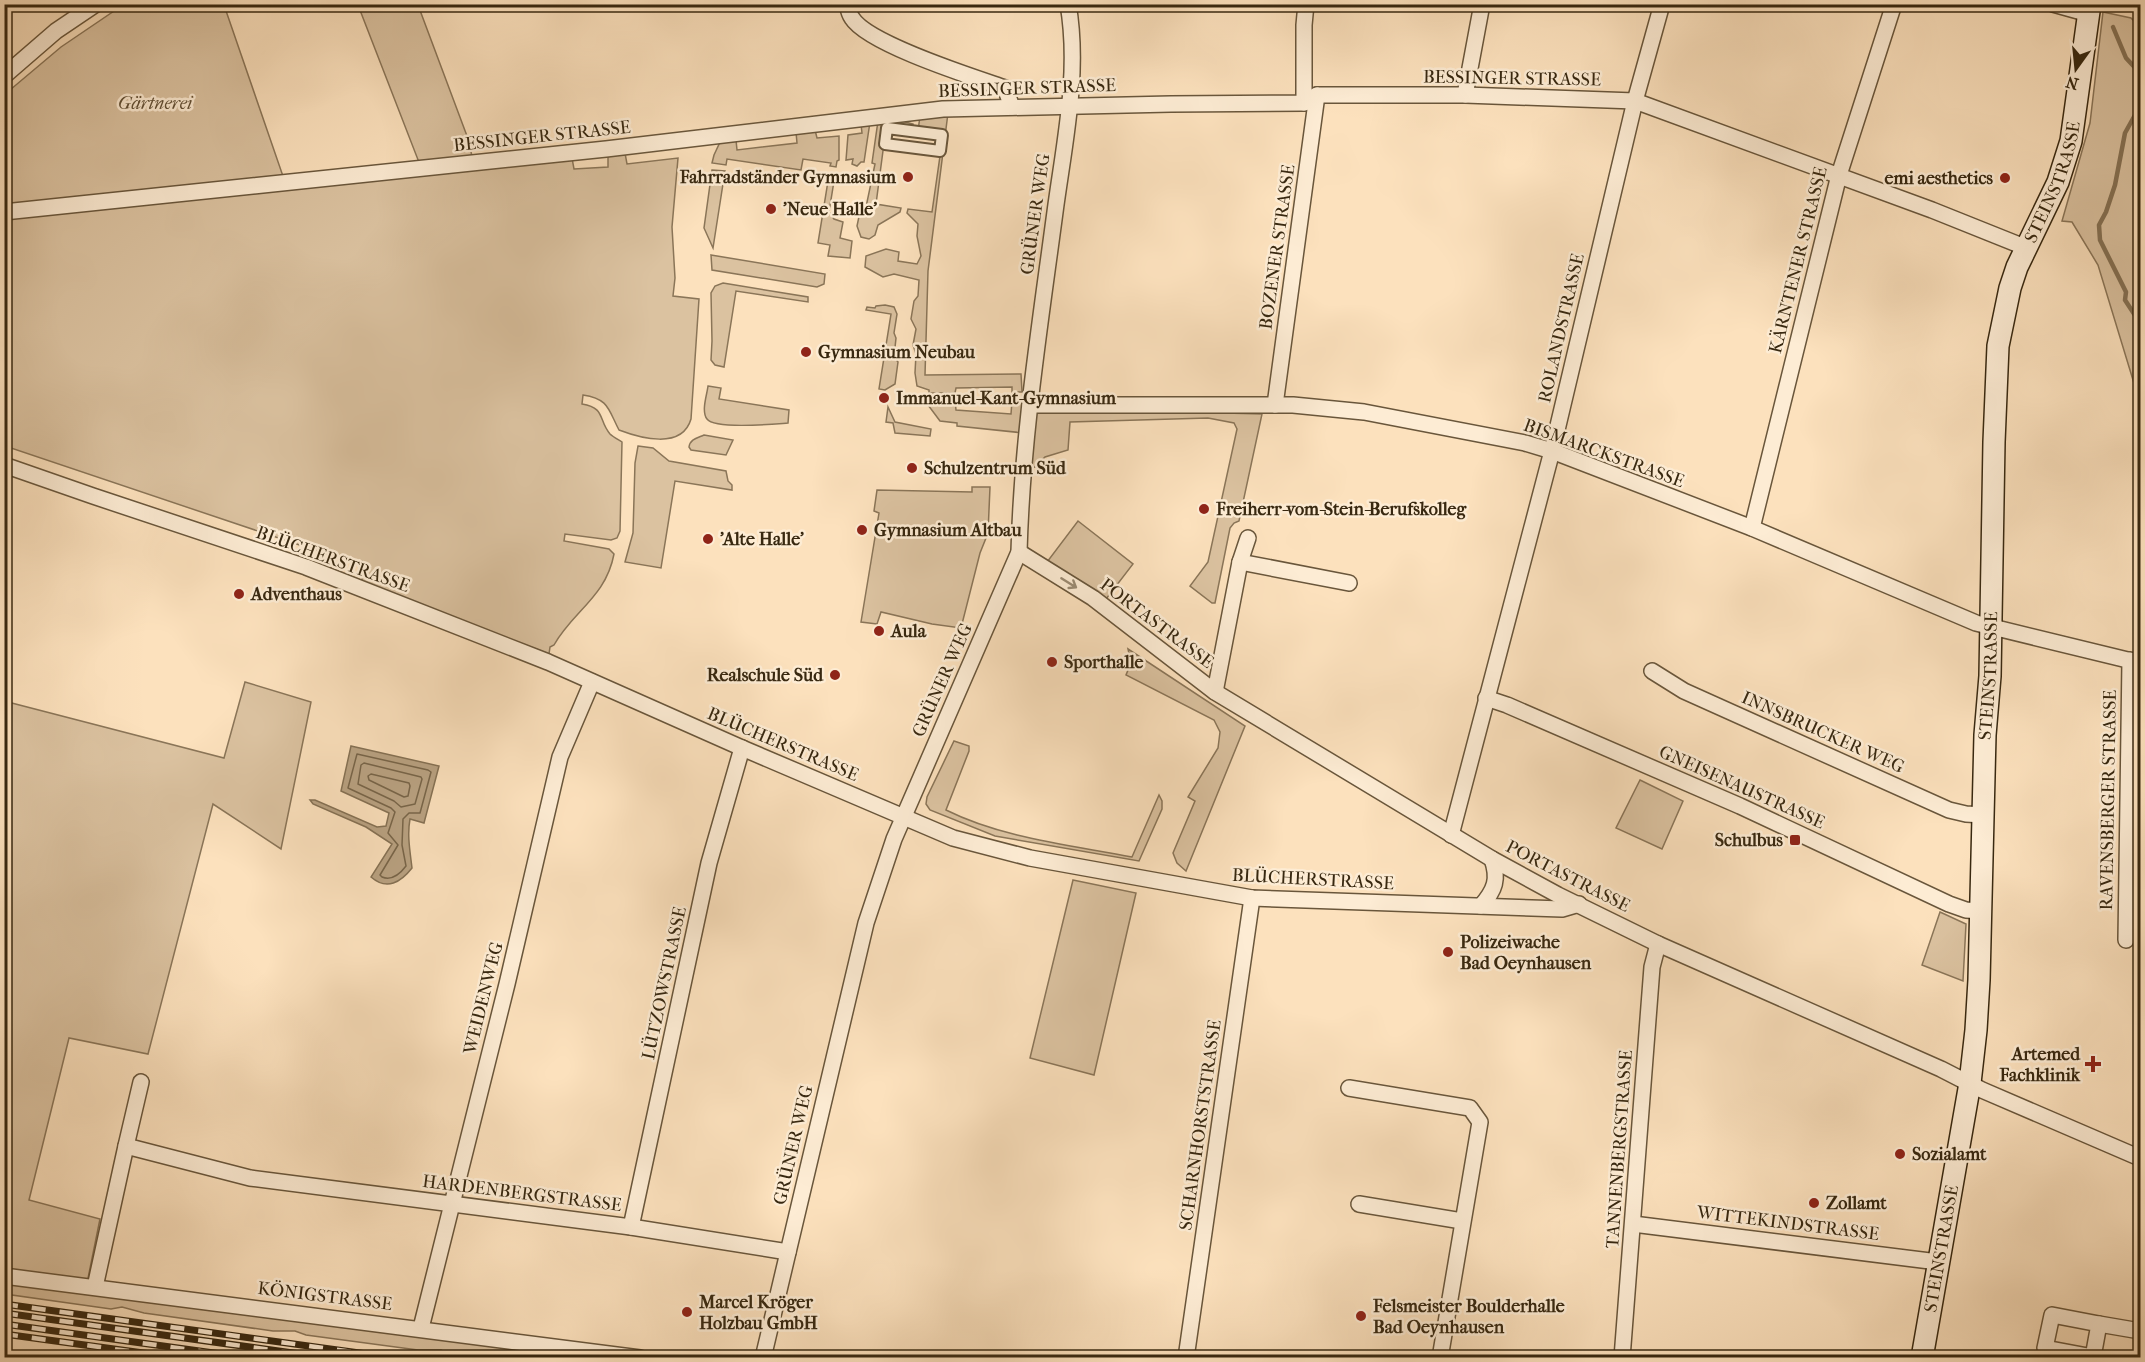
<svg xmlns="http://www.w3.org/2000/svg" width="2145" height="1362" viewBox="0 0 2145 1362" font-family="'IM FELL French Canon',serif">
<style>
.green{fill:#dbc2a0;stroke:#8a7558;stroke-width:1.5}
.water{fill:#b9a282;stroke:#857154;stroke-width:1.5}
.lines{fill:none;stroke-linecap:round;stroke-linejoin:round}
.shore{stroke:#786549;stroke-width:1.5}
.stream{stroke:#857154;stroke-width:4.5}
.pedestrian-casing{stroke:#69563b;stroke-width:14}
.minor-casing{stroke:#69563b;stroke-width:18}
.secondary-casing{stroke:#382810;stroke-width:24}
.pedestrian{stroke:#fdecd4;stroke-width:10}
.minor{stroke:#fdecd4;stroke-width:15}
.secondary{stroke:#fdecd4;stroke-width:21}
.rail-casing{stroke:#382810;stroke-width:7}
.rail{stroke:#fdecd4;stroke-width:4.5;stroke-dasharray:14;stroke-linecap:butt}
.oneway{stroke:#9a8a72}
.poi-dot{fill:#8f2418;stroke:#fdecd4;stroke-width:2}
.labels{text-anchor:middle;stroke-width:5;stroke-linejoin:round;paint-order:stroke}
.street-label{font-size:18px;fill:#382810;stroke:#fdecd4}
.park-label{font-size:18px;font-style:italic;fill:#614e34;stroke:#fdecd4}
.poi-label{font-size:18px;font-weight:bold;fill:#382810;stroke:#fdecd4;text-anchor:start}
</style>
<rect width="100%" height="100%" fill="#fce1bd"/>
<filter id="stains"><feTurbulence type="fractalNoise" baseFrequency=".00333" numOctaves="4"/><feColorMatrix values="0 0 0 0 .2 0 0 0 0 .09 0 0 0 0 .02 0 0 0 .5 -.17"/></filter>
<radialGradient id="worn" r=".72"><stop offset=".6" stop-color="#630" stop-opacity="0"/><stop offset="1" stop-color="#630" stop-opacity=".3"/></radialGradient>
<g class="green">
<path d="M123,5H224L286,185L422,170L358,5H418L467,136L474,164L572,158L574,169L608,167V154L625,153L627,164L678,158L672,227L675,278L673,296L699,299L691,419C682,450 640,438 619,430C608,409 609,399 583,395L582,404C606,408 598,420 610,434C613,437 619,440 622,442L620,531L617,538L611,540L565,534L564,541L609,549L614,554C606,597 573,611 554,645L550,647L549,654L362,582V561L350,562L5,446L4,95L61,47Z"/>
<path d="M2103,12L2131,18L2140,27V403L2098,265L2072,222L2062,221L2090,123Z"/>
<path d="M948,113L928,271L925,375L1021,374L1022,392H1012V387L956,388L955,393H929V390L917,386L915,373L916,354L913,345L916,329L911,319L914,301L918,296L919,280L894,274L883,277L865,267L866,256L886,249L899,252L898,261L917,264L921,256L917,236L918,224L907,213L908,209L932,212L943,135L918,131L920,116Z"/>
<path d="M894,119L913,124L912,131L886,128L876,204L901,208L900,212L878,225L875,235L869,239L861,237L857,226L861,207H866L875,164L872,163L878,121Z"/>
<path d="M870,122L864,162H861L857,166L852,164L853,159L846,160L848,135L862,133L861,124Z"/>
<path d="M815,130L817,138L839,136V160L837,161L836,167L830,166L831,163L803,159L801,170L727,159L726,165L712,163L714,155L721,140H736L737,150L797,143L796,132Z"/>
<path d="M712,170L725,171L713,248L704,228Z"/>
<path d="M829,175H835L829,212L834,219L843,222L840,238L852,241L850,258L828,256L830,245L818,243Z"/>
<path d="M711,255L825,274L824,284L817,287L712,270Z"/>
<path d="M723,283L808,297V302L736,291L724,367L715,365L711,360L712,341L711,293L715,286Z"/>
<path d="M885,305L894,307L897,314L894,333L896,338L894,357L898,362L895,384L885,390L879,389L891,314L866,310L867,307L875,308L876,306Z"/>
<path d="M708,386L721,388L719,399L789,410L788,423C774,424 715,430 707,419C701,411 707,395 708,386Z"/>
<path d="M928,399L955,400L956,410L1011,414L1012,401L1022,400L1024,433L957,426V423L940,421L928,405Z"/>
<path d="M888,407L895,422L931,429L930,436L895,433L893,423L886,422Z"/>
<path d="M1035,408L1262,414L1239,521L1234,523L1230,528L1215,603H1212L1190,586L1208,562L1237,429L1234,423L1208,418L1070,422L1068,450L1045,457L1035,467L1029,468Z"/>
<path d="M704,435L733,440L726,455L691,450L689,447C690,439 697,438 704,435Z"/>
<path d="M638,446L653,448L669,461L726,471L728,481L732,485V490L675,481L661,568L625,562L633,533L635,463Z"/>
<path d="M972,487H990L988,533L980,553L961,628L932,624L881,612L877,624L861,622L879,513L874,511L877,490L972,492Z"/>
<path d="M1078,521L1133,564L1103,603L1047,562Z"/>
<path d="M1128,649L1245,726L1186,871L1177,863L1173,853L1195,801L1188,797L1218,748L1220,732L1214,720L1126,675L1131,663Z"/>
<path d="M245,682L311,702L281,849L213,804L148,1054L69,1038L29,1200L100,1219L85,1293L574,1357H470L451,1355L441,1350H418L306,1335L295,1331H273L144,1313L122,1307L111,1309L5,1294L4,701L224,758Z"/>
<path d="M954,741L969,746V751L946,810C1002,838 1070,845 1132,857L1159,795L1162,801V809L1139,861L995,836L930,810L926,804L927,797Z"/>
<path d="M1640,780L1683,801L1662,849L1616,828Z"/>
<path d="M1073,880L1136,893L1094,1075L1030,1058Z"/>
<path d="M1940,912L1966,924L1963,981L1922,965Z"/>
</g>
<path class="water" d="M351,746L439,766L424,823L410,819C407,835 410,851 412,868C401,882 387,891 371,877L392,844L366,827L313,804L310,800H315L377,827L386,826L389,813L341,791Z"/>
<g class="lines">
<g class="shore">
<path d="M357,754L428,770L431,772L420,813H409L403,819L402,845L406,866C400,874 392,881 382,877L380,875L398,845L388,833L395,812L391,808L348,788Z"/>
<path d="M364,763L421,777L422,779L415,804L401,807L394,801L358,784L361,765Z"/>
<path d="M371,774L409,783L410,786L408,796L404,797L369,780L368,776Z"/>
</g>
<g class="stream">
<path d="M2113,27L2126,58L2140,73"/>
<path d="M2140,106L2125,133L2115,185L2106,212L2099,225L2100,240L2126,292L2125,300L2140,323V343"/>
</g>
<g class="pedestrian-casing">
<path id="pedestrian" d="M887,128L942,135L940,151L885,144Z"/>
</g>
<g class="minor-casing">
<g id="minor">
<path d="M847,4C848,9 849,14 852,18C868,44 973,77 1005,88L1012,107"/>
<path d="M2053,4L2089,14"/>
<path d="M4,76L56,31L96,4"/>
<path d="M1465,95L1482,4"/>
<path d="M1304,103V25L1306,4"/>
<path d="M4,212L606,149L943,109L1171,104L1304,103L1317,95H1465L1635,101L1932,210L2027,248"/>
<path d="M1030,405H1293L1364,412L1525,443L1552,451L1752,528L1976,623L2140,663"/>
<path d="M1275,405L1317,95"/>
<path d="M4,465L93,496L306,567L548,662L742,748L953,838L1030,858L1252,898L1562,909L1579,904"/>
<path d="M1752,528L1839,175L1894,4"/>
<path d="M1019,552L1093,598L1215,692L1492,859L1558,895L1658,944L1941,1069L1982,1090L2140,1158"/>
<path d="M1240,562L1349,583"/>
<path d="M1652,671L1684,691L1949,810L1966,814L1983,815"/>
<path d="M1215,692L1240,562L1248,538"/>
<path d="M1486,698L1507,705L1740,806L1949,904L1966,910L1981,911"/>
<path d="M1451,835L1552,451L1635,101L1662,4"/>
<path d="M1481,906C1495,890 1499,879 1492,859"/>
<path d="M2126,940L2130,660"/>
<path d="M1349,1088L1470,1108L1480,1122L1440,1358"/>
<path d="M126,1146L141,1082"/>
<path d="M1359,1204L1462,1221"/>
<path d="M1633,1224L1938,1262"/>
<path d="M631,1227L709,863L742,748"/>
<path d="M4,1276L640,1358"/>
<path d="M95,1287L126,1146L250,1178L631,1227L788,1252"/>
<path d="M2052,1315L2099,1324L2093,1357L2045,1348Z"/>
<path d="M2099,1324L2140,1331"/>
<path d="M421,1328L507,984L560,757L592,682"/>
<path d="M763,1358L866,923L894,839L1019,552C1022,438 1040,325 1055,212C1064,144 1080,73 1068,4"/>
<path d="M1186,1358L1252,898"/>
<path d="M1622,1358L1652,967L1658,944"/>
</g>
</g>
<g class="secondary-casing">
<g id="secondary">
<path id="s1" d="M1922,1358L1970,1083L1976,1030L1979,980L1985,735L1990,676L1994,442L1998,346L2010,288L2017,267L2058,182L2071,141L2090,4"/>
</g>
</g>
<use href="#pedestrian" class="pedestrian"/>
<use href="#minor" class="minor"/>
<use href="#secondary" class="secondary"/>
<g class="rail-casing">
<g id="rail">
<path d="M4,1304L396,1358"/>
<path d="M4,1313L329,1358"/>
<path d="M4,1324L250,1358"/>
<path d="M4,1334L180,1358"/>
</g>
</g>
<use href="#rail" class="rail"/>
</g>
<defs><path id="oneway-shaft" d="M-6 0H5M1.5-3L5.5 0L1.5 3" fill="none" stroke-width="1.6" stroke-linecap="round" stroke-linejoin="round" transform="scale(1.5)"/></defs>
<use class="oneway" href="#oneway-shaft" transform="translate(1069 583) rotate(32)"/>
<g class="poi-dot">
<circle cx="908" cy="177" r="6"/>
<circle cx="2005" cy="178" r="6"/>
<circle cx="771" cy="209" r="6"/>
<circle cx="806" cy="352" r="6"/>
<circle cx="884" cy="398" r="6"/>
<circle cx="912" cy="468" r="6"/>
<circle cx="1204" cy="509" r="6"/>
<circle cx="862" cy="530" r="6"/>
<circle cx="708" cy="539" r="6"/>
<circle cx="239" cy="594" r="6"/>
<circle cx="879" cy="631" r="6"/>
<circle cx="1052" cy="662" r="6"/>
<circle cx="835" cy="675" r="6"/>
<rect x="1789" y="834" width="12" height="12" rx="3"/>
<circle cx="1448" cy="952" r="6"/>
<path d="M2090 1055h6v6h6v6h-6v6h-6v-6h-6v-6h6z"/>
<circle cx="1900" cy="1154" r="6"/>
<circle cx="1814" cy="1203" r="6"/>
<circle cx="687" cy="1312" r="6"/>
<circle cx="1361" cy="1316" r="6"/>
</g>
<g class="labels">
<g class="street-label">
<text transform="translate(1512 78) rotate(1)" y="6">BESSINGER STRASSE</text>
<text transform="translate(1027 88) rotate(-2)" y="6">BESSINGER STRASSE</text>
<text transform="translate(542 136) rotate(-6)" y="6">BESSINGER STRASSE</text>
<text dy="6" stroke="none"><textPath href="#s1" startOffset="1191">STEINSTRASSE</textPath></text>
<text transform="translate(1035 214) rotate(-82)" y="6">GRÜNER WEG</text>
<text transform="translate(1277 247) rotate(-82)" y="6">BOZENER STRASSE</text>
<text transform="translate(1798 260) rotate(-76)" y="6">KÄRNTENER STRASSE</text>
<text transform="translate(1561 328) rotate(-77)" y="6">ROLANDSTRASSE</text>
<text transform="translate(1604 453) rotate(20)" y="6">BISMARCKSTRASSE</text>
<text transform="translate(333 559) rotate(20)" y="6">BLÜCHERSTRASSE</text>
<text transform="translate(1157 623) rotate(37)" y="6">PORTASTRASSE</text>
<text dy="6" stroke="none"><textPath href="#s1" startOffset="687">STEINSTRASSE</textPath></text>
<text transform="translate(942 680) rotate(-66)" y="6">GRÜNER WEG</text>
<text transform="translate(1823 732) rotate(24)" y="6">INNSBRUCKER WEG</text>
<text transform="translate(783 744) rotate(23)" y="6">BLÜCHERSTRASSE</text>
<text transform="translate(1742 787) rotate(24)" y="6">GNEISENAUSTRASSE</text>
<text transform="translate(2108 800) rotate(-89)" y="6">RAVENSBERGER STRASSE</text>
<text transform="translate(1568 876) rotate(27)" y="6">PORTASTRASSE</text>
<text transform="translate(1313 879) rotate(3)" y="6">BLÜCHERSTRASSE</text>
<text transform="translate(664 983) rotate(-78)" y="6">LÜTZOWSTRASSE</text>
<text transform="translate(483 998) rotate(-76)" y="6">WEIDENWEG</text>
<text transform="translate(1200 1125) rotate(-82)" y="6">SCHARNHORSTSTRASSE</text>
<text transform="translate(793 1145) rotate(-77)" y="6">GRÜNER WEG</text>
<text transform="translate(1619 1149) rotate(-86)" y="6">TANNENBERGSTRASSE</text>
<text transform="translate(522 1193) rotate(7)" y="6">HARDENBERGSTRASSE</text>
<text transform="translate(1788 1223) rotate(7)" y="6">WITTEKINDSTRASSE</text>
<text dy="6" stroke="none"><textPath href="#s1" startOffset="111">STEINSTRASSE</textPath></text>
<text transform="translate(325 1296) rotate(7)" y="6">KÖNIGSTRASSE</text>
</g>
<g class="park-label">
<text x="155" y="109">Gärtnerei</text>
</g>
<g class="poi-label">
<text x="896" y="183" text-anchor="end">Fahrradständer Gymnasium</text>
<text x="1993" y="184" text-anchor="end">emi aesthetics</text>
<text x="783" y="215">'Neue Halle'</text>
<text x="818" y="358">Gymnasium Neubau</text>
<text x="896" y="404">Immanuel-Kant-Gymnasium</text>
<text x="924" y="474">Schulzentrum Süd</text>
<text x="1216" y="515">Freiherr-vom-Stein-Berufskolleg</text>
<text x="874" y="536">Gymnasium Altbau</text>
<text x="720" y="545">'Alte Halle'</text>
<text x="251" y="600">Adventhaus</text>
<text x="891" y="637">Aula</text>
<text x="1064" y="668">Sporthalle</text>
<text x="823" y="681" text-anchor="end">Realschule Süd</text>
<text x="1783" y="846" text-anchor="end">Schulbus</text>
<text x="1460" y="948">Polizeiwache<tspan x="1460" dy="21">Bad Oeynhausen</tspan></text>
<text x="2080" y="1060" text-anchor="end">Artemed<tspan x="2080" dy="21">Fachklinik</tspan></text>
<text x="1912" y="1160">Sozialamt</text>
<text x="1826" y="1209">Zollamt</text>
<text x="699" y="1308">Marcel Kröger<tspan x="699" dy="21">Holzbau GmbH</tspan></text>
<text x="1373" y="1312">Felsmeister Boulderhalle<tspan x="1373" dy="21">Bad Oeynhausen</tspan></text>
</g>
</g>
<rect width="2145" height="1362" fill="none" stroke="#fce1bd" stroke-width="24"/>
<rect x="6" y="6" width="2133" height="1350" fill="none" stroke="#382810" stroke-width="3"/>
<rect x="12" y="12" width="2121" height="1338" fill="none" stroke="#382810" stroke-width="1.5"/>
<g transform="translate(2076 69) rotate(195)" stroke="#fdecd4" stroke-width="4.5" paint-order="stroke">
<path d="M0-4.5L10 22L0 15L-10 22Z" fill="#382810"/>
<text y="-9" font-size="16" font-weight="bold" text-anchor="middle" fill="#382810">N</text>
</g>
<rect width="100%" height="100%" filter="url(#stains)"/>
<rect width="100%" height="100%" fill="url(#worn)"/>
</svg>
